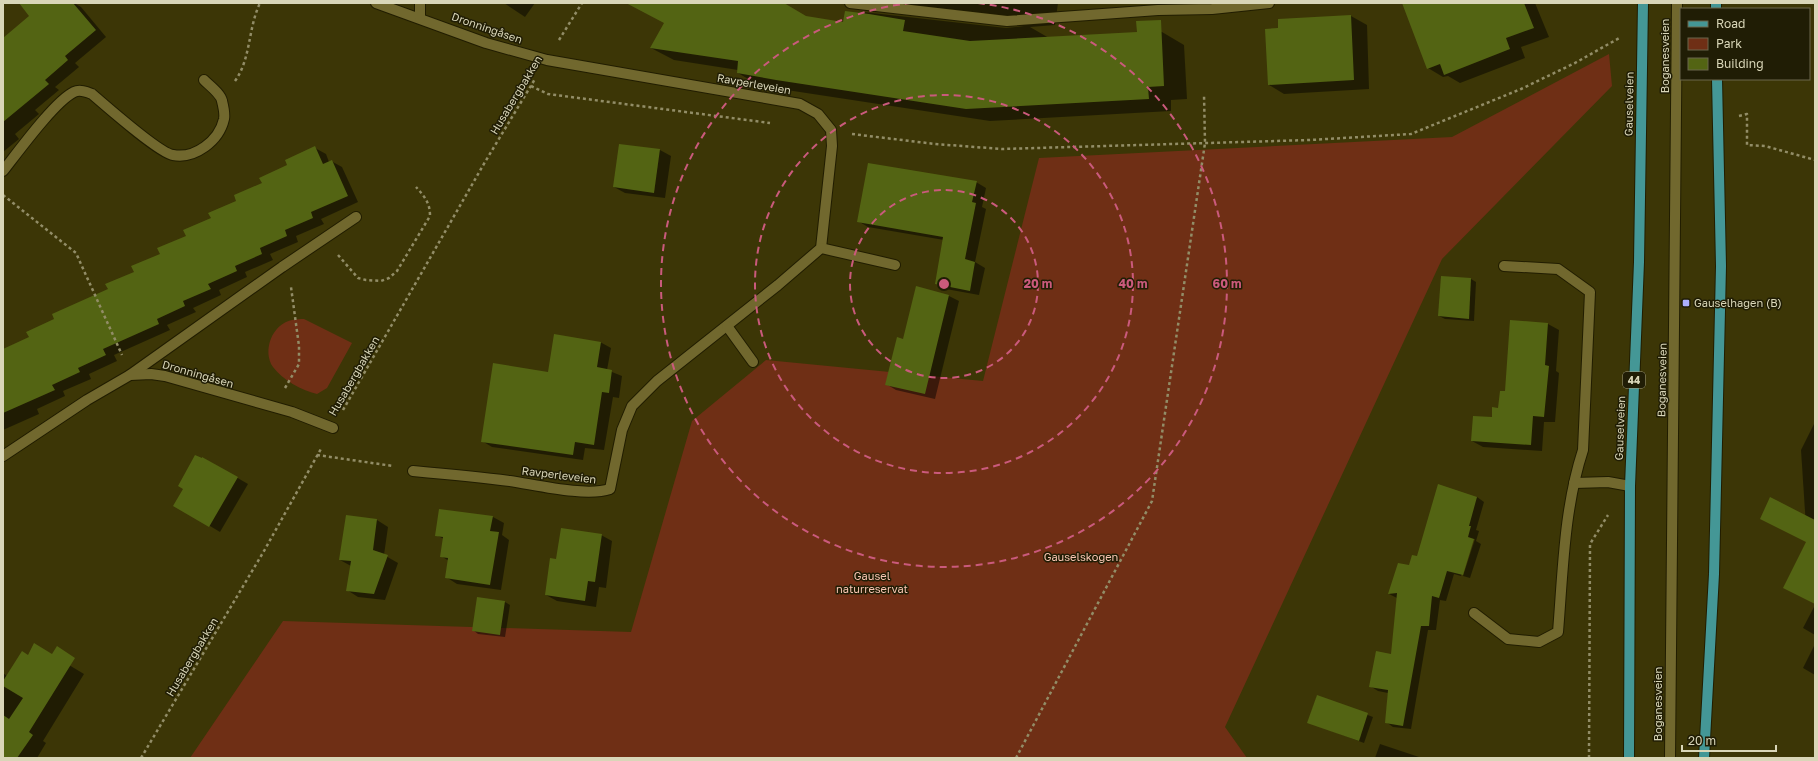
<svg xmlns="http://www.w3.org/2000/svg" width="1818" height="761" viewBox="0 0 1818 761" font-family="'Golos Text',sans-serif">
<style>
.green{fill:#6f2f15}
.shadow{fill:#0007}
.building{fill:#536413}
.lines{fill:none;stroke-linecap:round;stroke-linejoin:round}
.minor-casing{stroke:#211d00;stroke-width:12}
.major-casing{stroke:#211d00;stroke-width:12}
.path{stroke:#928d67;stroke-width:2.5;stroke-dasharray:3 3;stroke-linecap:butt}
.minor{stroke:#71682e;stroke-width:10}
.major{stroke:#449796;stroke-width:10}
.ring{fill:none;stroke:#ca5a7c;stroke-width:2;stroke-dasharray:7 5}
.poi-dot{fill:#abaffb;stroke:#201d05;stroke-width:1.5}
.labels{text-anchor:middle;stroke-width:3;stroke-linejoin:round;paint-order:stroke}
.shield{fill:#201d05;stroke:#a29e82;stroke-width:1}
.shield-label{font-size:10px;font-weight:bold;fill:#d9d6b8}
.street-label{font-size:11px;fill:#d9d6b8;stroke:#201d05}
.poi-label{font-size:11px;fill:#d9d6b8;stroke:#201d05;text-anchor:start}
.park-label{font-size:11px;fill:#f8c5b2;stroke:#201d05}
.centre{fill:#ca5a7c;stroke:#201d05;stroke-width:2}
.ring-label{font-size:12px;text-anchor:middle;font-weight:bold;fill:#ca5a7c;stroke:#201d05;stroke-width:3;stroke-linejoin:round;paint-order:stroke}
</style>
<rect width="100%" height="100%" fill="#3c3606"/>
<g class="green">
<path d="M1609,54L1612,86L1442,259L1225,727L1247,758H190L283,621L631,632L692,421L766,360L983,381L1039,158L1452,137Z"/>
<path d="M304,319L352,343L327,388L317,394C301,390 283,380 273,367C262,351 272,324 292,320C296,319 300,319 304,319Z"/>
</g>
<g class="shadow">
<path d="M38,3H74L81,7L106,37L75,63L79,67L55,87L59,90L35,110L39,114L15,134L19,139L3,152V47L31,16Z"/>
<path d="M504,3H535L525,17Z"/>
<path d="M664,3H782L806,17L844,23L862,15L863,12L1006,28L1024,26L887,10L874,3H1058L1055,25L1030,27L1049,38L1162,32L1184,45L1187,99L1171,100V111L990,121L760,86L738,73V70L674,60L651,48L665,23Z"/>
<path d="M1162,3H1202L1201,9Z"/>
<path d="M1446,3H1535L1549,37L1521,47L1525,58L1460,83L1448,76L1443,77L1428,68Z"/>
<path d="M1351,16L1367,25L1369,89L1284,94L1269,85L1279,29Z"/>
<path d="M620,145L660,150L671,156L665,198L625,193L614,187Z"/>
<path d="M315,148L326,154L329,162L331,161L342,167L358,202L321,219L324,224L296,236L298,242L270,254L273,260L245,272L247,277L219,290L221,295L193,308L196,312L167,325L170,330L114,355L117,361L89,374L91,379L63,391L65,396L37,409L39,414L3,430V350L30,338L56,320L109,290Z"/>
<path d="M976,182L986,188L982,207L986,209L975,262L985,268L979,295L946,289L936,283L944,240L868,227L858,221Z"/>
<path d="M1471,279L1476,282L1474,321L1445,319L1439,316Z"/>
<path d="M917,288L949,296L959,301L935,399L896,390L886,384L904,340Z"/>
<path d="M1511,321L1548,324L1559,330L1556,371L1559,373L1555,422H1544L1542,451L1483,447L1472,441L1493,419L1499,409L1506,392Z"/>
<path d="M600,342L611,348L607,370L622,376L619,398L613,397L604,450L585,448L583,460L492,447L482,441L549,373Z"/>
<path d="M1815,422V604L1807,542L1801,450Z"/>
<path d="M203,458L248,484L220,532L175,505Z"/>
<path d="M1477,497L1484,502L1476,530L1479,531L1476,541L1481,544L1470,578L1463,576L1475,539H1473L1461,576L1454,574L1446,601L1440,600L1436,630H1428L1411,729L1393,727L1386,722L1388,693L1378,691L1370,686L1392,655L1397,598L1389,594L1418,558Z"/>
<path d="M493,517L504,523L502,535L509,540L501,590L457,584L446,577L449,561L441,556L444,539L436,535Z"/>
<path d="M377,520L388,527L384,555L398,563L385,600L358,597L347,590L351,566L340,560Z"/>
<path d="M601,535L612,541L606,588L599,587L596,607L557,601L546,595Z"/>
<path d="M505,602L510,605L505,637L478,634L473,630Z"/>
<path d="M1815,605V635L1803,628Z"/>
<path d="M1815,644V675L1803,668Z"/>
<path d="M49,653L84,674L43,741L46,743L37,758H3V673L7,676L28,656Z"/>
<path d="M1317,696L1373,717L1364,743L1308,722Z"/>
<path d="M1380,744L1422,758H1375Z"/>
</g>
<g class="building">
<path d="M19,3H73L96,30L65,56L68,60L45,80L49,84L3,122V38L29,16Z"/>
<path d="M626,3H784L806,16L843,22L845,11L869,14L905,20L903,31L970,41L1137,32L1136,21L1161,20L1164,86L1148,87L1149,99L966,109L776,80L737,73L738,61L650,48L664,23Z"/>
<path d="M1402,3H1524L1534,28L1506,38L1510,49L1444,75L1440,64L1427,69Z"/>
<path d="M1351,15L1354,80L1268,85L1265,29L1278,28V19Z"/>
<path d="M619,144L660,149L654,193L613,187Z"/>
<path d="M315,146L323,164L332,160L348,196L311,212L313,218L285,230L287,236L260,248L262,254L235,266L237,271L208,284L211,289L183,301L185,306L157,319L159,324L103,349L106,355L78,368L80,372L52,385L55,390L3,413V349L29,337L26,332L54,319L52,314L108,289L105,284L134,272L131,266L160,254L157,248L186,236L183,230L211,218L208,213L236,201L234,195L262,183L259,178L287,165L285,160Z"/>
<path d="M868,163L977,181L972,202L976,203L965,259L975,262L970,291L935,284L943,237L857,222Z"/>
<path d="M1441,276L1471,278L1469,319L1438,316Z"/>
<path d="M916,286L949,295L925,394L885,385L897,337L903,339Z"/>
<path d="M1510,320L1548,323L1545,365L1549,366L1544,417L1533,416L1531,445L1471,441L1473,416L1492,417V407L1498,408L1500,391H1505Z"/>
<path d="M554,334L601,342L597,367L612,370L609,393L602,392L594,445L575,442L573,455L481,442L493,363L548,372Z"/>
<path d="M195,455L202,458V457L238,477L209,527L173,506L183,489L178,486Z"/>
<path d="M1438,484L1477,497L1469,526H1471L1468,537L1474,539L1463,575L1447,571L1439,598L1432,596L1429,626H1421L1403,726L1385,723L1388,690L1369,687L1376,651L1391,654L1397,593L1388,594L1398,563L1409,565L1412,555L1417,556Z"/>
<path d="M1770,497L1815,520V604L1783,588L1806,542L1760,519Z"/>
<path d="M439,509L493,516L490,531L499,532L490,585L445,578L448,558L440,557L443,537L435,536Z"/>
<path d="M346,515L377,519L373,550L388,555L374,594L346,591L351,561L339,560Z"/>
<path d="M561,528L602,534L595,582L588,581L585,601L545,595L550,558L556,559Z"/>
<path d="M477,597L505,601L500,635L472,631Z"/>
<path d="M34,643L52,654L57,646L75,658L29,732L33,735L17,758H3V715L9,719L23,698L3,686V681L22,651L28,655Z"/>
<path d="M1317,695L1368,713L1359,741L1307,723Z"/>
</g>
<g class="lines">
<g class="minor-casing">
<g id="minor">
<path d="M376,3L486,43L547,60L800,104L818,114L831,130L832,146L821,248L778,285L657,381L632,406L622,430L610,489C586,497 537,485 510,481C478,477 446,474 413,471"/>
<path d="M420,3V18"/>
<path d="M850,3L1007,21L1158,10L1212,9L1269,3"/>
<path d="M3,171C18,152 55,101 74,92C80,89 87,92 92,94C106,106 159,153 173,155C195,159 219,141 224,119C225,114 223,105 222,101C221,94 209,85 204,80"/>
<path d="M821,248L895,265"/>
<path d="M727,326L753,362"/>
<path d="M130,375L282,267L356,217"/>
<path d="M3,456L87,400L130,375L151,374L165,376L292,412L333,428"/>
<path d="M1574,483L1608,482L1630,486"/>
<path d="M1474,613L1508,639L1539,642L1558,632C1563,571 1564,508 1583,450L1590,292L1558,269L1504,266"/>
<path d="M1670,758L1677,3"/>
</g>
</g>
<g class="major-casing">
<g id="major">
<path d="M1716,9V3"/>
<path d="M1629,758L1630,486L1639,262L1643,3"/>
<path d="M1704,758L1714,574L1721,266L1717,79"/>
</g>
</g>
<g class="path">
<path d="M559,40L582,3"/>
<path d="M235,81C251,59 248,28 260,3"/>
<path d="M531,86L548,94L770,123"/>
<path d="M1739,116L1747,114V145L1765,146L1815,160"/>
<path d="M852,134L935,144L1002,149L1310,140L1411,134L1521,89L1575,63L1621,37"/>
<path d="M3,195L76,253L122,355"/>
<path d="M338,255L358,278L366,280L381,281L389,278L397,271L430,216C430,203 425,197 416,187"/>
<path d="M285,388L299,364V346L291,287"/>
<path d="M343,410L485,162L535,79"/>
<path d="M317,455L393,466"/>
<path d="M141,758L264,551L322,447"/>
<path d="M1016,758L1152,501L1205,143L1204,94"/>
<path d="M1589,758L1590,544L1608,515"/>
</g>
<use href="#minor" class="minor"/>
<use href="#major" class="major"/>
</g>
<g class="ring">
<circle cx="944" cy="284" r="94"/>
<circle cx="944" cy="284" r="189"/>
<path d="M978 3A283 283 0 1 1 910 3"/>
</g>
<rect class="poi-dot" x="1682" y="299" width="8" height="8" rx="2"/>
<g class="labels">
<rect class="shield" x="1623" y="372" width="22" height="16" rx="3"/>
<g class="shield-label">
<text x="1634" y="384">44</text>
</g>
<g class="street-label">
<text transform="translate(487 28) rotate(19)" y="4">Dronningåsen</text>
<text transform="translate(1665 56) rotate(-90)" y="4">Boganesveien</text>
<text transform="translate(754 84) rotate(10)" y="4">Ravperleveien</text>
<text transform="translate(516 95) rotate(-59)" y="4">Husabergbakken</text>
<text transform="translate(1629 104) rotate(-89)" y="4">Gauselveien</text>
<text transform="translate(198 374) rotate(16)" y="4">Dronningåsen</text>
<text transform="translate(354 376) rotate(-60)" y="4">Husabergbakken</text>
<text transform="translate(1662 380) rotate(-89)" y="4">Boganesveien</text>
<text transform="translate(1620 428) rotate(-88)" y="4">Gauselveien</text>
<text transform="translate(559 475) rotate(7)" y="4">Ravperleveien</text>
<text transform="translate(192 657) rotate(-59)" y="4">Husabergbakken</text>
<text transform="translate(1658 704) rotate(-90)" y="4">Boganesveien</text>
</g>
<g class="poi-label">
<text x="1694" y="307">Gauselhagen (B)</text>
</g>
<g class="park-label">
<text x="1081" y="561">Gauselskogen</text>
<text x="872" y="580">Gausel<tspan x="872" dy="13">naturreservat</tspan></text>
</g>
</g>
<circle cx="944" cy="284" r="6" class="centre"/>
<g class="ring-label">
<text x="1038" y="288">20 m</text>
<text x="1133" y="288">40 m</text>
<text x="1227" y="288">60 m</text>
</g>
<rect width="1818" height="761" fill="none" stroke="#d9d6b8" stroke-width="8"/>
<rect x="1680" y="8" width="130" height="72" fill="#201d05" stroke="#6a674d"/>
<rect x="1688" y="21" width="20" height="6" fill="#449796" stroke="#6a674d"/>
<text x="1716" y="28" font-size="12" fill="#d9d6b8">Road</text>
<rect x="1688" y="38" width="20" height="12" fill="#6f2f15" stroke="#6a674d"/>
<text x="1716" y="48" font-size="12" fill="#d9d6b8">Park</text>
<rect x="1688" y="58" width="20" height="12" fill="#536413" stroke="#6a674d"/>
<text x="1716" y="68" font-size="12" fill="#d9d6b8">Building</text>
<path d="M1682 745v6h94v-6" fill="none" stroke="#d9d6b8" stroke-width="2"/>
<text x="1688" y="745" font-size="12" fill="#d9d6b8" stroke="#201d05" stroke-width="3" paint-order="stroke">20 m</text>
</svg>
